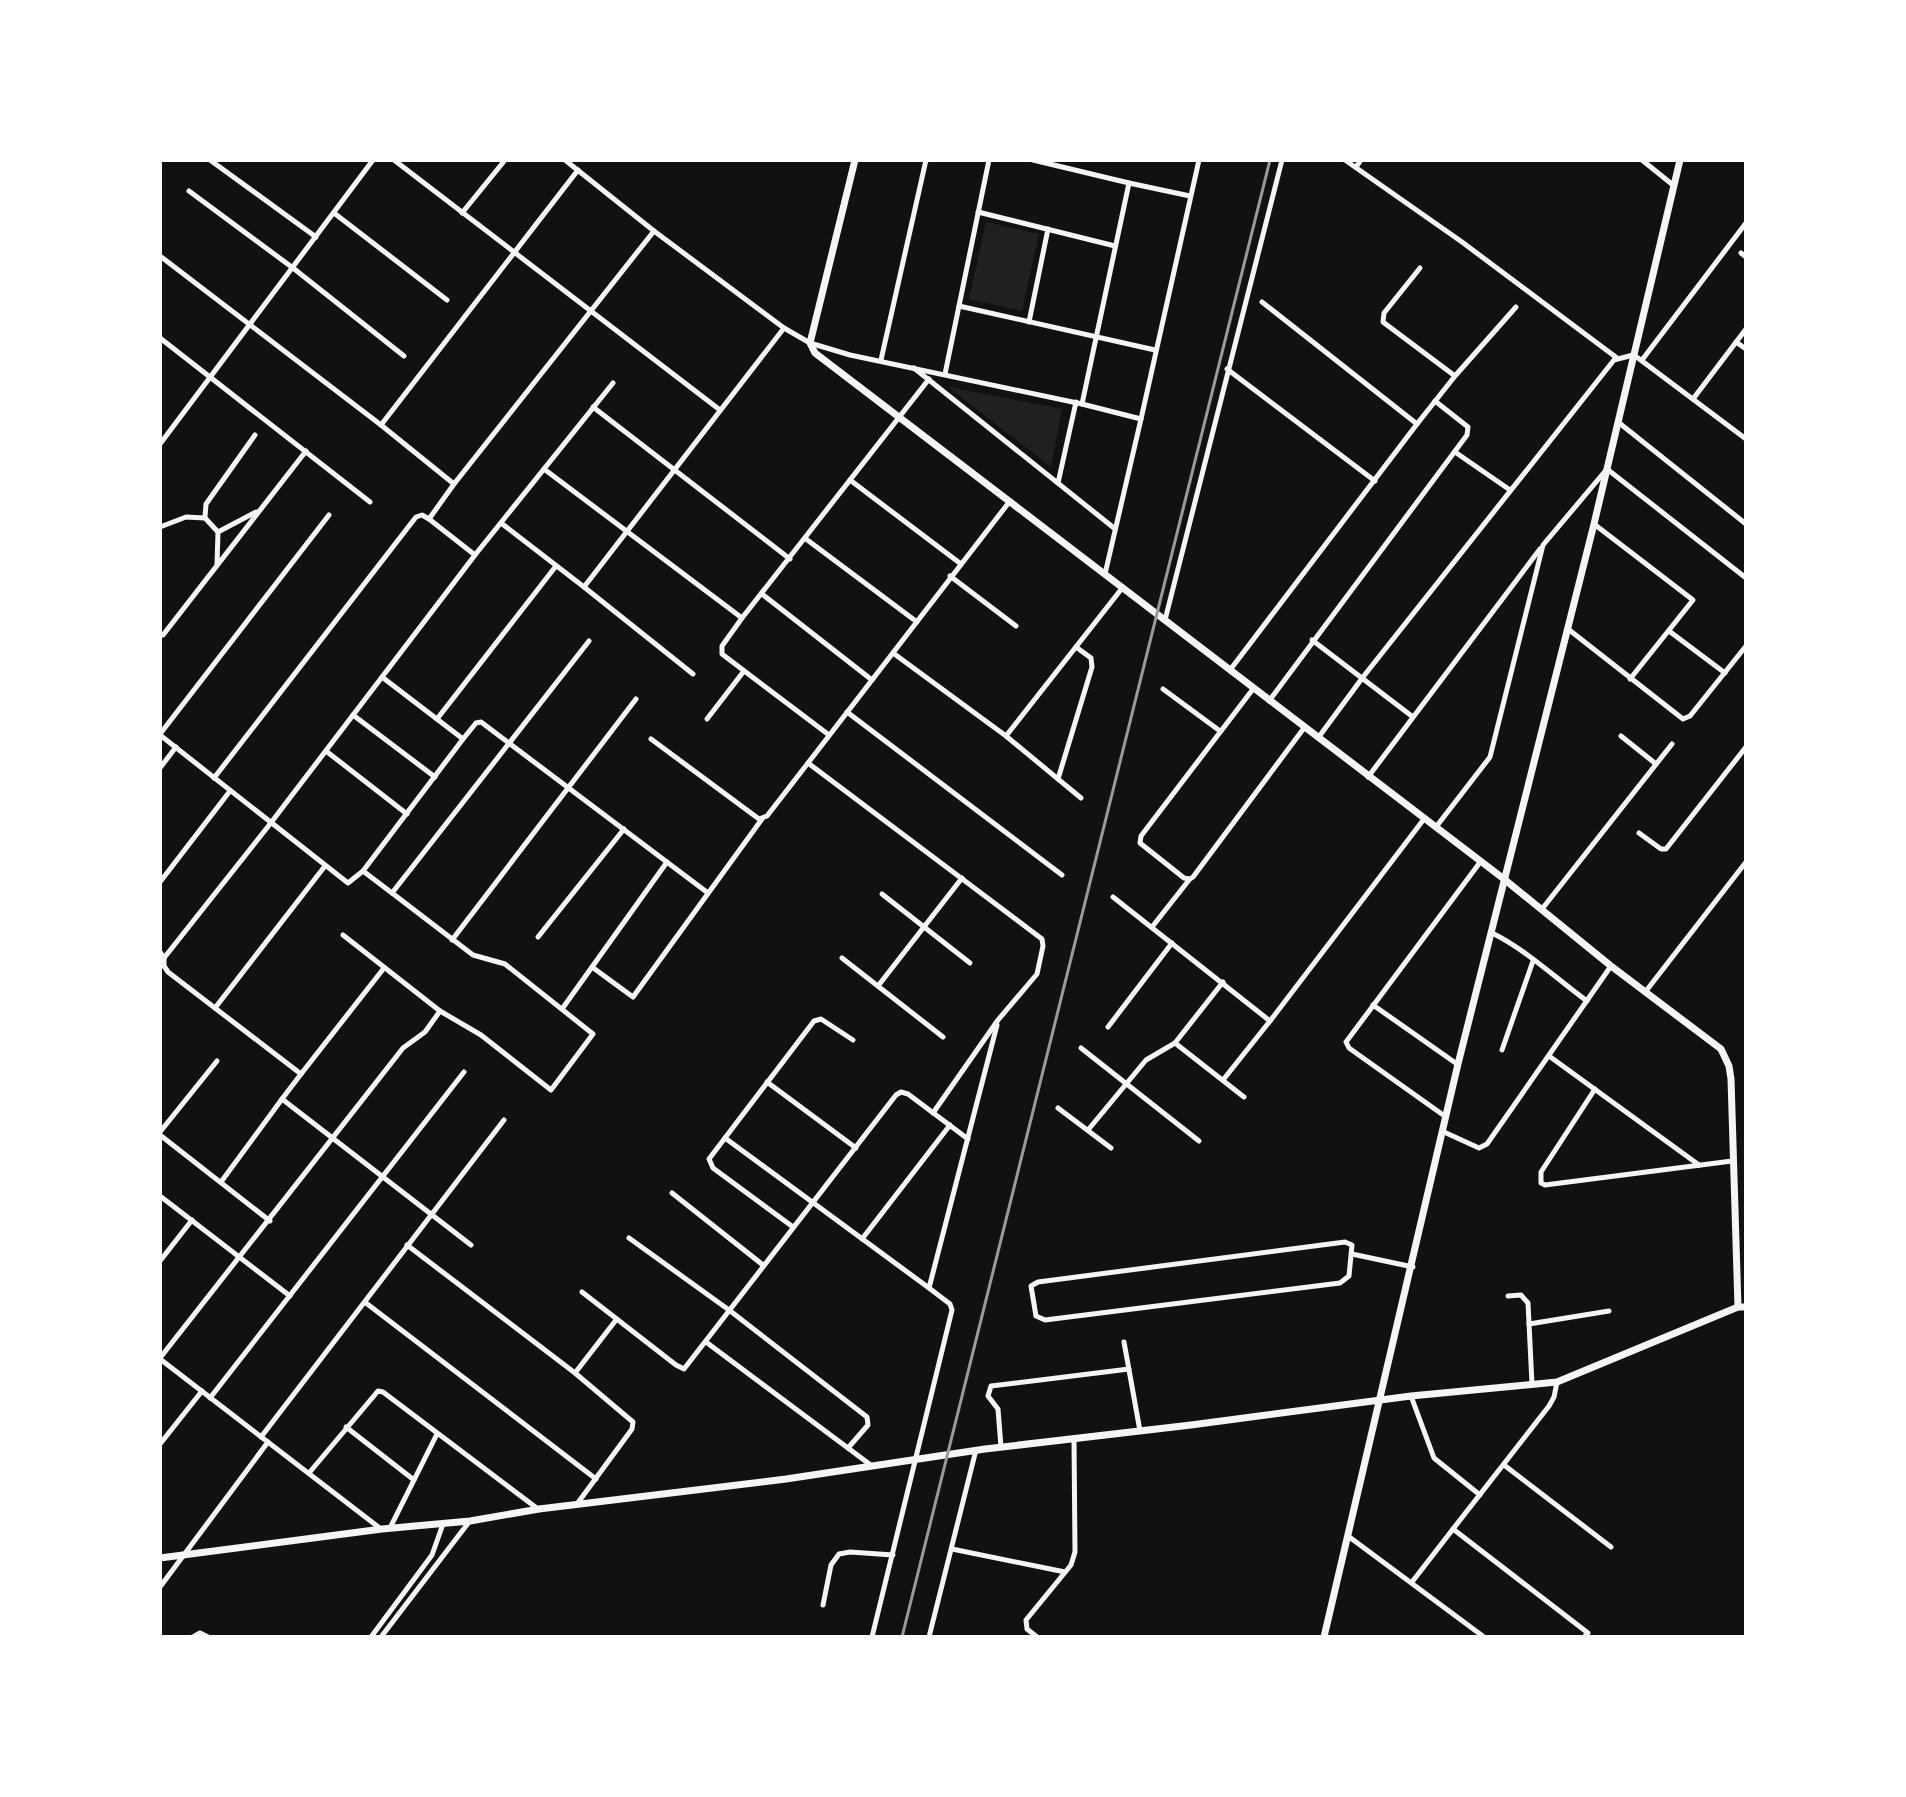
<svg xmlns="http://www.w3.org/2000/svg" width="1906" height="1797" viewBox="0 0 1906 1797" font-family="'Archivo Narrow',sans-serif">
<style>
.green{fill:#202020}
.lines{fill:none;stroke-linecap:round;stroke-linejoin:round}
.minor{stroke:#f5f5f5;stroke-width:5}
.tertiary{stroke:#f5f5f5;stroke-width:7}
.rail{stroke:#9a9a9a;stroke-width:3}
</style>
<rect width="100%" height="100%" fill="#111"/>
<g class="green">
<path d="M986,222L1039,234L1022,311L969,299Z"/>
<path d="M948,387L1062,409L1051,467Z"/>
</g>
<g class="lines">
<g class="minor">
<path d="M210,160L316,237"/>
<path d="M394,160L720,410"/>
<path d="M565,160L654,231L784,328L810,343L850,355L1082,404L1141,419L1199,160"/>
<path d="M1033,160L1129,183L1082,404"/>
<path d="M1345,160L1462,242L1617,358"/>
<path d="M1642,160L1673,185"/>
<path d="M1356,167L1361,160"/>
<path d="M1129,183L1190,196"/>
<path d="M189,191L293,268L404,356"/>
<path d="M978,212L1115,246"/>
<path d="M334,213L447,300"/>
<path d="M462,213L505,160"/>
<path d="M1741,253L1746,257"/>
<path d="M160,256L381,425L454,484L654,231"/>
<path d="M1420,268L1384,313L1383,322L1455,376"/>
<path d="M959,306L1155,350"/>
<path d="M1029,322L1048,229"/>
<path d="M160,338L370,502"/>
<path d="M1736,342L1746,349"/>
<path d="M881,360L926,160"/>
<path d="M1642,360L1746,223"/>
<path d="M914,368L1114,528"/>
<path d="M1227,369L1375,481"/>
<path d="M945,374L989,160"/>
<path d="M1693,399L1746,329"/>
<path d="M593,407L790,559"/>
<path d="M1618,422L1746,524"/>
<path d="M1417,424L1455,376L1516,307"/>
<path d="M381,425L578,170"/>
<path d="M160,444L373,160"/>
<path d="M1455,452L1510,490"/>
<path d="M544,469L742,618L929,379"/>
<path d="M850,480L961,564"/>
<path d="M1058,483L1076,402"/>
<path d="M205,517L206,504L255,435"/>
<path d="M429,519L454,484"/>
<path d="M501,523L584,587"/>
<path d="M1594,524L1693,600L1630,679"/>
<path d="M160,527L186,517L205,518L218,532L217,564"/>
<path d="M218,532L256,512"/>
<path d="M806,539L917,622"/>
<path d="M1105,574L1141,419"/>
<path d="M950,576L1016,626"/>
<path d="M762,594L872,680"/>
<path d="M742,618L722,646V654L829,735"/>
<path d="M1165,620L1282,160"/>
<path d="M1568,629L1683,719L1690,716L1746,646"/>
<path d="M1669,631L1725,673"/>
<path d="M163,635L306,451"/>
<path d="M1312,640L1413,717"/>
<path d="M893,653L1006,736L1081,798"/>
<path d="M1230,670L1417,424L1262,302"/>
<path d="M693,674L584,587L784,328"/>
<path d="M382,677L463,739"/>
<path d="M1163,689L1220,731"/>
<path d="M1253,689L1141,836L1140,843L1184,878L1190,879L1193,877L1304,728"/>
<path d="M1269,701L1467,435L1468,427L1435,401"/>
<path d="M847,712L1062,875"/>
<path d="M353,715L435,777"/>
<path d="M437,719L556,566"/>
<path d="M707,719L744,671"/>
<path d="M160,734L329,515"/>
<path d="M160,735L348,883L363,871L463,739L476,723L481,722L708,893"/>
<path d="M1006,736L1123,587"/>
<path d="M1621,736L1656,764"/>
<path d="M1318,738L1363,677L1614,360L1633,355L1638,358L1746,439"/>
<path d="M651,739L759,819L767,816L808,763L1042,939L1043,946L1037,974L998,1020L933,1113"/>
<path d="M326,751L407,814"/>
<path d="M808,763L1010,501"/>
<path d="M160,768L176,747"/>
<path d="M1368,777L1540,549"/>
<path d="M214,778L416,517L422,515L429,519L475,555L613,383"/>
<path d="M1058,779L1092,667L1091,658L1076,647"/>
<path d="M1436,827L1490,757L1543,545L1607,469L1746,578"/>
<path d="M1639,833L1661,849H1666L1746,747"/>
<path d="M363,871L392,893L589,641"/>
<path d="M160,882L230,791"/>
<path d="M882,894L970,963"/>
<path d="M1113,897L1270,1021L1223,1080"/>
<path d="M1542,909L1672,744"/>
<path d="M1152,927L1189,880"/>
<path d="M1492,933C1525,949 1557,979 1587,1001"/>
<path d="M343,935L440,1011L481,1035L551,1090L593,1034L505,964L473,955L392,893"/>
<path d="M538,937L624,829"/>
<path d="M452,940L636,699"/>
<path d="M160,952L164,958V966L168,972L301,1074L282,1099L471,1245"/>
<path d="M164,958L270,824L475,555"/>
<path d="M842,958L943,1037"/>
<path d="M592,967L633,997L762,819"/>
<path d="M1223,982L1175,1043L1244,1097"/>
<path d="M878,986L962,878"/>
<path d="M1646,991L1746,862"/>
<path d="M1373,1005L1457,1064"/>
<path d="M215,1008L325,866"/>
<path d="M562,1009L667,862"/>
<path d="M1270,1021L1424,819"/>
<path d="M1108,1027L1172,943"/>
<path d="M1081,1048L1199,1141"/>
<path d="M1502,1050L1533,961"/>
<path d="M1549,1056L1699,1165"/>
<path d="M301,1074L384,968"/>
<path d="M767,1082L856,1148"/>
<path d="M1595,1089L1541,1172V1183L1545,1185L1732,1161"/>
<path d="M1058,1108L1111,1148"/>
<path d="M1446,1117L1349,1048L1346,1042L1481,861"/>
<path d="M1088,1130L1146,1060L1175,1043"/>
<path d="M160,1132L217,1061"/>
<path d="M1444,1132L1479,1148L1487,1144L1611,966"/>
<path d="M160,1135L270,1221"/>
<path d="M725,1138L929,1288L950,1304L952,1310L872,1637"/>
<path d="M221,1182L282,1099"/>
<path d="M672,1193L763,1265"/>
<path d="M160,1196L290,1296"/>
<path d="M793,1227L713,1168L709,1159L814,1021L821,1019L853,1040"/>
<path d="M629,1238L729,1310L867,1417L868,1425L848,1448"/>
<path d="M862,1239L950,1125"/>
<path d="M1345,1242L1352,1245L1349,1276L1340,1283L1045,1320L1036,1316L1031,1286L1038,1282Z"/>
<path d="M407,1245L575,1373L633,1422L632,1429L577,1504"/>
<path d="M1352,1254L1413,1267"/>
<path d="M160,1261L192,1220"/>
<path d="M929,1288L997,1025"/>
<path d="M582,1292L676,1365L684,1369L896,1095L901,1092L908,1094L968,1139"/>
<path d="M1508,1296L1521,1295L1528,1303L1532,1384"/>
<path d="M366,1303L596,1479"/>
<path d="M1529,1324L1609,1311"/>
<path d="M706,1342L872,1466"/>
<path d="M1124,1342L1140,1431"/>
<path d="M160,1358L403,1048L425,1032L440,1011"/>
<path d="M160,1359L381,1529"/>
<path d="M575,1373L616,1320"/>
<path d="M1411,1396L1434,1458L1480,1495"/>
<path d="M210,1398L464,1072"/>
<path d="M346,1427L414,1480"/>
<path d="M261,1437L504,1120"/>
<path d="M160,1444L202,1391"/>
<path d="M1001,1447L998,1409L988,1396L991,1386L1129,1369"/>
<path d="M1504,1465L1611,1547"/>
<path d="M309,1473L378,1391L383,1392L538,1509"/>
<path d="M390,1528L437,1434"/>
<path d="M1453,1529L1549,1406L1554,1397L1557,1382"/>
<path d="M1348,1536L1484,1637"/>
<path d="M952,1549L1065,1572"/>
<path d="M1412,1582L1453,1529L1588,1633L1584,1637"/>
<path d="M160,1587L268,1442"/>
<path d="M823,1605L831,1565L839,1554L850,1552L893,1555"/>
<path d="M193,1637L200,1633L208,1637"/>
<path d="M371,1637L432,1555L443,1524"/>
<path d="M381,1637L469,1522"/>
<path d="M929,1637L976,1450"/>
<path d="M1037,1637L1027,1629L1026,1620L1071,1565L1075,1552L1074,1439"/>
</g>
<g class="tertiary">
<path d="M855,160L810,343L815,353L1504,879L1611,966L1721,1049L1729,1066L1731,1079L1738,1307H1746"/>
<path d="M160,1558L382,1529L470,1521L539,1509L786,1479L985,1449L1191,1425L1411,1396L1557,1382L1738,1307"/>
<path d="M1324,1637L1458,1064L1594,524L1680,160"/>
</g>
<path class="rail" d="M902,1637L1270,160"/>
</g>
<rect width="1906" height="1797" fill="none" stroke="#ffffff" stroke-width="324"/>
</svg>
